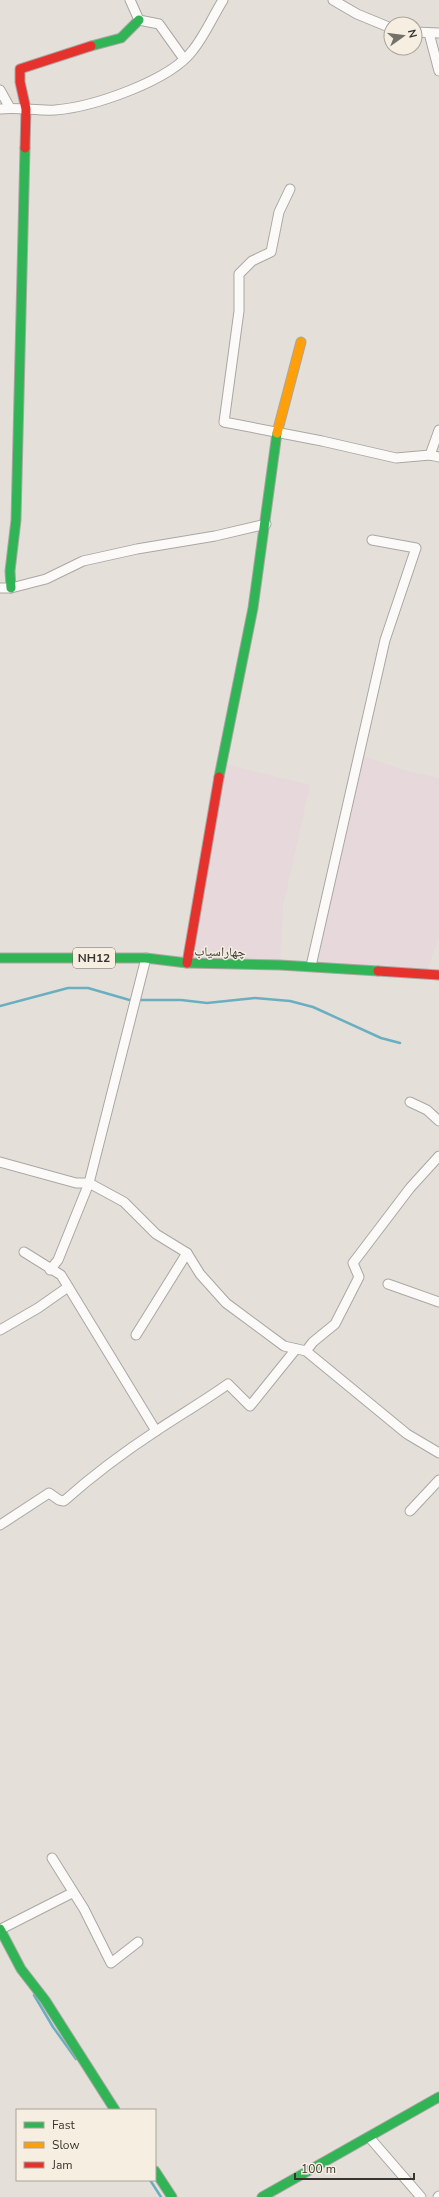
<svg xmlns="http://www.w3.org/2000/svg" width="439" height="2197" viewBox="0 0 439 2197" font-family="'Nunito Sans','Noto Naskh Arabic',sans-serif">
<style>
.commercial{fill:#e6d8db}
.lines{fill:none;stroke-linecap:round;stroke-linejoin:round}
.stream{stroke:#6aafc0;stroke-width:2.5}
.street-casing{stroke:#aaa7a3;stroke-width:11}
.fast-casing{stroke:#aaa7a3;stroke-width:11}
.slow-casing{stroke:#aaa7a3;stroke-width:11}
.jam-casing{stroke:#aaa7a3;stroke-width:11}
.street{stroke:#fbfaf9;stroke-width:9}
.fast{stroke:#30b455;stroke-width:9}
.slow{stroke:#ff9f0a;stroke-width:9}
.jam{stroke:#e5322d;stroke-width:9}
.labels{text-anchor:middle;stroke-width:3;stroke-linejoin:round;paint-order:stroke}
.shield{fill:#f5eee1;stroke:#716c65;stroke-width:1}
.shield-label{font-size:12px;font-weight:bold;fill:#383530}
.street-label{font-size:13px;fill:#383530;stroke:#f5eee1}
</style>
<rect width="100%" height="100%" fill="#e4e0d9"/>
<g class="commercial">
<path d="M358,754L400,769L439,778V935L426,975L311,966Z"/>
<path d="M221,763L310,785L283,906L280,965L187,963Z"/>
</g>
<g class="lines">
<g class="stream">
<path d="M138,1000H181L207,1003L255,998L290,1001L313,1007L381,1038L400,1043"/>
<path d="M0,1006L68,988H88L133,1001"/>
<path d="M34,1995L53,2027L76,2059"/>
<path d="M150,2180L161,2197"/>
</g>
<g class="street-casing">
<g id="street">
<path d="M130,0L139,20L159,24L184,59"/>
<path d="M333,0L357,14L391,28"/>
<path d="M415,32L439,33"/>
<path d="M429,33L439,71"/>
<path d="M0,90L10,108"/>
<path d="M0,109C18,107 37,111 55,110C93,107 170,81 193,50C205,35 213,16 223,0"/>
<path d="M290,189L279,212L271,252L252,261L239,274V311L224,422L322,441L396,458L430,455L439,457"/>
<path d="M430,455L439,430"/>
<path d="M0,588H11L46,579L83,561L137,549L215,536L266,524"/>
<path d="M311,966L385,640L416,548L372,540"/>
<path d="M410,1102L427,1110L439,1121"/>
<path d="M0,1162L76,1183H89L124,1202L156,1234L187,1253L200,1274L226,1303L284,1346L306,1351L407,1434L439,1453"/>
<path d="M24,1252L61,1275L156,1431"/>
<path d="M50,1270L58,1260L89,1183L146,958"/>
<path d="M388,1284L439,1302"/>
<path d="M0,1330L38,1308L68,1287"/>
<path d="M136,1335L187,1253"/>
<path d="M306,1351L313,1342L335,1324L359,1277L353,1263L410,1188L439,1156"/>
<path d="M410,1511L439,1480"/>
<path d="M0,1525L49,1493L59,1500L64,1501C92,1476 124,1452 156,1431C180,1415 204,1401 228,1384L250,1406L296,1349"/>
<path d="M52,1858L84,1909L111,1963L138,1942"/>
<path d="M1,1929L72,1893"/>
<path d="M369,2137L421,2197"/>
<path d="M438,2197L439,2196"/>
</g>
</g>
<g class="fast-casing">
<g id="fast">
<path d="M91,46L121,38L139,20"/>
<path d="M11,588L10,571L16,520L25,148"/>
<path d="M219,777L253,608L277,433"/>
<path d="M0,958H146L187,963L280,965L378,971"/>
<path d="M0,1929L21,1969L45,2000L115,2110"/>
<path d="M155,2171L172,2197"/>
<path d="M262,2197L439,2097"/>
</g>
</g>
<g class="slow-casing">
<path id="slow" d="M277,433L301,342"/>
</g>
<g class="jam-casing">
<g id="jam">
<path d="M25,148L26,109L20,82V69L91,46"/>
<path d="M187,963L219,777"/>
<path d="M378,971L439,975"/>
</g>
</g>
<use href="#street" class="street"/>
<use href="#fast" class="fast"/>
<use href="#slow" class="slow"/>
<use href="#jam" class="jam"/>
</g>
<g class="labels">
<rect class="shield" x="73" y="948" width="42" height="20" rx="3"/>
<g class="shield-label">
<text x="94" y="962">NH12</text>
</g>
<g class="street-label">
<text transform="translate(220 951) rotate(1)" y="5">چهاراسیاب</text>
</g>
</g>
<rect x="16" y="2109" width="140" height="72" fill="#f5eee1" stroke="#a9a49a"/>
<rect x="24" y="2122" width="20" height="6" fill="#30b455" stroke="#a9a49a"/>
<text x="52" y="2129" font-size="12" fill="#383530">Fast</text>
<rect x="24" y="2142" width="20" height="6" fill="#ff9f0a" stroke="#a9a49a"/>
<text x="52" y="2149" font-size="12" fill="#383530">Slow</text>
<rect x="24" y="2162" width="20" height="6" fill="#e5322d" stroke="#a9a49a"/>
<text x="52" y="2169" font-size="12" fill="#383530">Jam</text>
<g transform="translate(403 36) rotate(76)"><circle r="19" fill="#f5eee1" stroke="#a9a49a"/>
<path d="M0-3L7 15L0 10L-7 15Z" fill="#74716b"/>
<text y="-6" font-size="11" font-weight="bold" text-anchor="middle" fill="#383530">N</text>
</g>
<path d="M295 2173v6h119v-6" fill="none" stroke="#383530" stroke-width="2"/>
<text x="301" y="2173" font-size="12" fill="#383530" stroke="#f5eee1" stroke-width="3" paint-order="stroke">100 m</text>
</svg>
